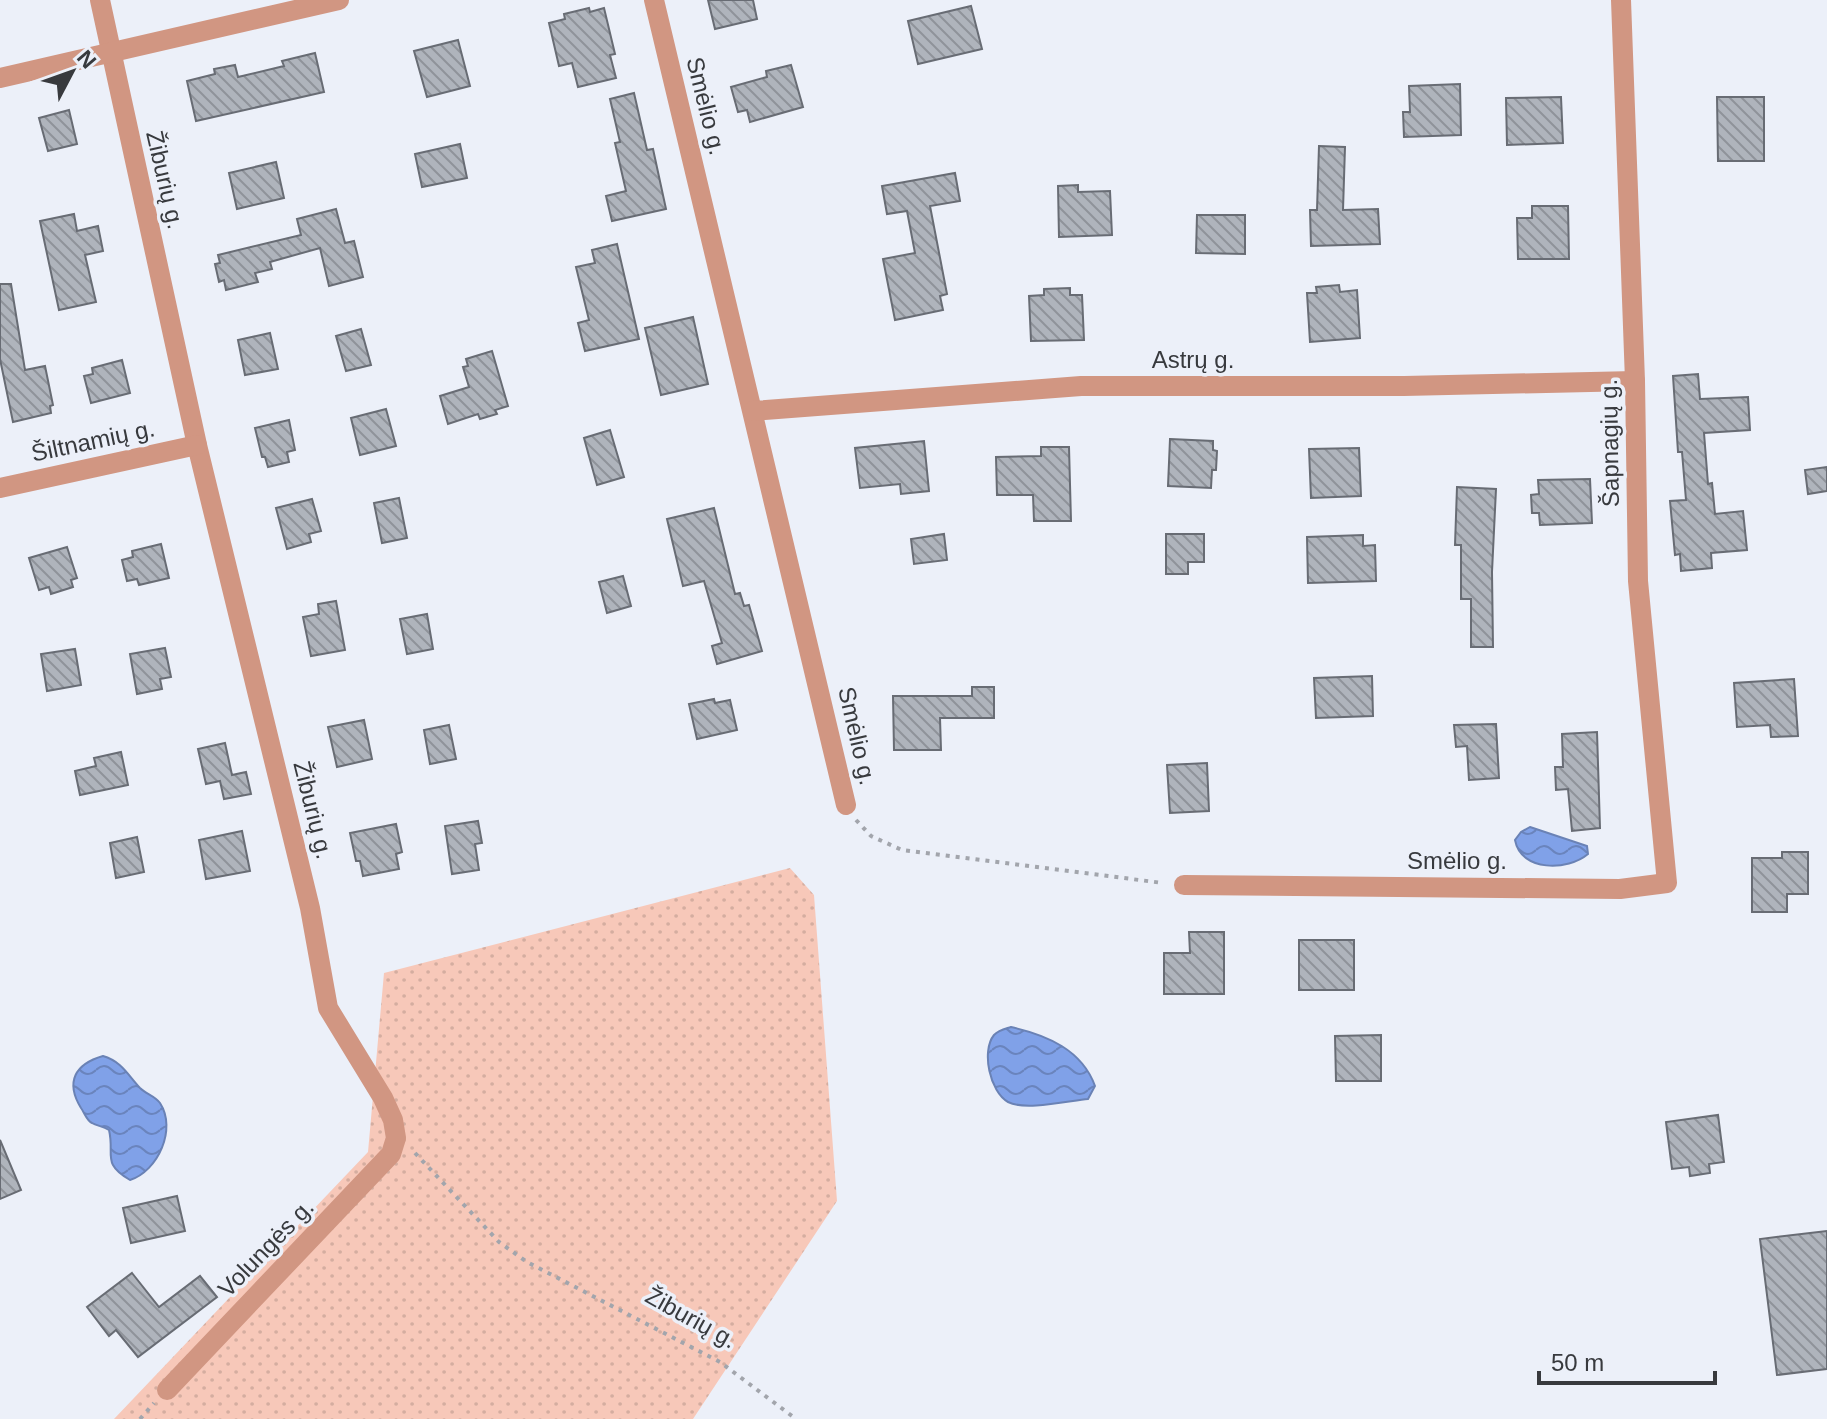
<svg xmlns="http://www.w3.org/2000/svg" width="1827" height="1419" viewBox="0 0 1827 1419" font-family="Helvetica,sans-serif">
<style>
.grass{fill:url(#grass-dots)}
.water{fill:url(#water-waves);stroke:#6a82b5;stroke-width:2}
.building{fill:url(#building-back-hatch);stroke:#686c74;stroke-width:2}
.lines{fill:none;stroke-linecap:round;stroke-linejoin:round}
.path{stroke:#a2a5ac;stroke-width:4;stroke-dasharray:4 6;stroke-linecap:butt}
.minor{stroke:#d19682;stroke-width:20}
.labels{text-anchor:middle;stroke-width:7;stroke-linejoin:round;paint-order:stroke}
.street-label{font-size:24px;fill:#383a3e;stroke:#ecf0f9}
</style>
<defs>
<pattern id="grass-dots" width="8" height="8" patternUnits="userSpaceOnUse" patternTransform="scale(2)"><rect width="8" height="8" fill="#f7c8b9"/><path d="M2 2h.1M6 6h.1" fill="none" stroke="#d4ada0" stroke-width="1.8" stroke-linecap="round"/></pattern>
<pattern id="water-waves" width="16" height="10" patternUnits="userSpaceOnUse" patternTransform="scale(2)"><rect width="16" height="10" fill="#80a1e8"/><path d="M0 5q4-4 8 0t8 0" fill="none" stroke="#6a84bd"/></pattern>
<pattern id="building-back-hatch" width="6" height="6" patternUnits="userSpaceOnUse" patternTransform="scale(2)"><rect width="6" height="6" fill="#afb4bc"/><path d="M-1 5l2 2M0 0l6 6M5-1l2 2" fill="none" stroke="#8f939a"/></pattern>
</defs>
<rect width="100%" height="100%" fill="#ecf0f9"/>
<path class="grass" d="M790,868L814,895L837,1201L693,1419H114L368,1152L384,973Z"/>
<g class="water">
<path d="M1530,827L1587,846L1588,854C1568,871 1521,872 1515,840L1521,832Z"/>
<path d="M1011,1027C1047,1035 1082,1050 1095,1086L1088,1099C1068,1101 1025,1111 1008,1102C990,1092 981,1051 994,1035C999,1030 1005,1029 1011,1027Z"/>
<path d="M103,1056C121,1061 128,1075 140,1088C146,1094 155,1096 160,1103C177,1129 158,1171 130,1180C101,1163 115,1155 109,1130C103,1126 97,1126 92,1123C87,1121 84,1112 81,1108C65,1082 75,1064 103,1056Z"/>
</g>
<g class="building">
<path d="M708,0H753L757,19L715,29Z"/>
<path d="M971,6L982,49L918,64L908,21Z"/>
<path d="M589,8L590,12L604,8L615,54L610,55L616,78L578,87L572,63L559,66L549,23L565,19L564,14Z"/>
<path d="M458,40L470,86L427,97L414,51Z"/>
<path d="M315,53L324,92L196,121L187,81L215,74L214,69L235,65L238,77L284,66L282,61Z"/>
<path d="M791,65L803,107L750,122L747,110L738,112L731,87L767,77L766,71Z"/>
<path d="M1460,84L1461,135L1404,137L1403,112H1410L1409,86Z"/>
<path d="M634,93L647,150L653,149L666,209L612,221L606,196L626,191L615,143L620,142L610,99Z"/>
<path d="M1561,97L1563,143L1507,145L1506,98Z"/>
<path d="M1717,97H1764V161H1718Z"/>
<path d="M69,110L77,144L48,151L39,118Z"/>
<path d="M460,144L467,178L422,187L415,154Z"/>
<path d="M1319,146L1345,147L1343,210L1378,209L1380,244L1311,246L1310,210H1317Z"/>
<path d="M276,162L284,198L237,209L229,173Z"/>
<path d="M955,173L960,201L930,206L947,294L940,296L943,310L895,320L883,259L915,253L907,211L887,214L882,186Z"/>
<path d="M1078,185V192L1110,191L1112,235L1059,237L1058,186Z"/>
<path d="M1532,206H1568L1569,259H1518L1517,218H1532Z"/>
<path d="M336,209L345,243L354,241L363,277L329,286L320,248L270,262L272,269L255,273L258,282L226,290L224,280L219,282L215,264L220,263L218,255L301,235L297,219Z"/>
<path d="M74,214L77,231L98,226L103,251L85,255L96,302L59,310L40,221Z"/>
<path d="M1197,215H1245V254L1196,253Z"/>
<path d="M617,244L639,339L585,351L578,323L589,320L576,267L595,263L592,250Z"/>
<path d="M0,284H11L25,370L45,366L53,405L50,406L51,413L13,422L0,359Z"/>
<path d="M1339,285L1340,292L1357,290L1360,338L1310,342L1307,293H1317L1316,287Z"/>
<path d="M1070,288V295H1082L1084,340L1031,341L1029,296L1044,295V289Z"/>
<path d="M693,317L708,384L661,395L645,328Z"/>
<path d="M361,329L371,365L346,371L336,336Z"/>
<path d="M270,333L278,369L245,375L238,340Z"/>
<path d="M492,351L508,406L495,410L497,414L480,419L478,414L448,424L440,396L469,387L463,367L468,366L466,359Z"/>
<path d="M122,360L130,393L91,403L84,376L93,374L92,368Z"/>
<path d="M1698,374L1700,399L1748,397L1750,430L1704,433L1708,484L1712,483L1715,514L1743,511L1747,550L1711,553L1712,568L1681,571L1680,554L1675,555L1670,501L1686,500L1682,452H1678L1673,376Z"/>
<path d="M386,409L396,446L360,455L351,418Z"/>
<path d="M289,420L295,450L287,452L289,462L268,467L265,457H262L255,428Z"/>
<path d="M610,430L624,477L597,485L584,438Z"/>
<path d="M1170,439L1213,441V450L1217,451L1216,470H1212L1211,488L1168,486Z"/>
<path d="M924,441L929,491L901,494L900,484L860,488L855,448Z"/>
<path d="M1041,447H1069L1071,521H1034L1033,495H997L996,457L1041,456Z"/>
<path d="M1359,448L1361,496L1311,498L1309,449Z"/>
<path d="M1827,467V491L1808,494L1805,470Z"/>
<path d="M1590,479L1592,523L1540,525L1539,513H1532L1531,495L1539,494L1538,480Z"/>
<path d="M1457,487L1496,489L1492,572L1493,647H1471V599H1461V545H1455Z"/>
<path d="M399,498L407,538L382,543L374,503Z"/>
<path d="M312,499L321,531L309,534L311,542L287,549L276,508Z"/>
<path d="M714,508L735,594L740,593L744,606L749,605L762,651L717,664L712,646L722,643L704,581L683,586L667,519Z"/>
<path d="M944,534L947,560L914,564L911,539Z"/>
<path d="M1166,534H1204V562H1188V574H1166Z"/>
<path d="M1363,535V546L1375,545L1376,581L1308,583L1307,537Z"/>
<path d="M161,544L169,578L139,585L137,579L127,581L122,560L133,557L132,551Z"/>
<path d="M67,547L77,578L71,580L73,587L51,594L49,587L39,590L29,558Z"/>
<path d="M623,576L631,606L607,613L599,582Z"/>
<path d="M336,601L345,650L311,656L303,617L319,614L318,604Z"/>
<path d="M427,614L433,649L407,654L400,619Z"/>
<path d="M165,648L171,677L160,679L162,689L137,694L130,654Z"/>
<path d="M75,649L81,685L47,691L41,654Z"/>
<path d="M1372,676L1373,716L1316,718L1314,678Z"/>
<path d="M1794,679L1798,736L1771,737L1770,725L1737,727L1734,683Z"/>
<path d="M972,687H994V718H940L941,750H894L893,696H972Z"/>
<path d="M714,699L715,703L730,700L737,730L697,739L689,704Z"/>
<path d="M364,720L372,759L337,767L328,727Z"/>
<path d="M1496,724L1499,778L1469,780L1467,746L1456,747L1454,725Z"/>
<path d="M449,725L456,759L430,764L424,730Z"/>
<path d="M1597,732L1600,828L1572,831L1568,789L1556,790L1555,767H1563L1562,734Z"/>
<path d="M225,743L232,775L246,772L251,794L224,799L220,781L206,784L198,749Z"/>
<path d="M121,752L128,785L80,795L75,771L96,766L94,758Z"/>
<path d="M1207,763L1209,811L1170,813L1167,765Z"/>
<path d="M478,821L482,843L475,844L479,870L452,874L445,826Z"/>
<path d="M396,824L402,852L396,854L399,869L363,876L360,861H356L350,833Z"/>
<path d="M242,831L250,871L206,879L199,840Z"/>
<path d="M137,837L144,872L116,878L110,843Z"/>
<path d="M1782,852H1808V894H1787V912H1752V858H1782Z"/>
<path d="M1189,932H1224V994H1164V953H1190Z"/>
<rect x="1299" y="940" width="55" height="50"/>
<path d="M1381,1035V1081H1336L1335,1036Z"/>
<path d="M1718,1115L1724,1162L1709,1164L1710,1173L1690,1176L1689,1167L1672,1169L1666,1122Z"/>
<path d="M0,1140L21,1190L0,1199Z"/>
<path d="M177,1196L185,1231L131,1243L123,1208Z"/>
<path d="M1827,1231V1369L1777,1375L1760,1239Z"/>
<path d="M132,1273L159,1307L200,1276L217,1297L138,1357L116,1330L109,1336L87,1307Z"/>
</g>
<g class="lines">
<g class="path">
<path d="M856,820L871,836L902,850L1163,883"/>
<path d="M415,1153L499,1242L527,1262L720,1362L796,1419"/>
<path d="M140,1419L154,1403"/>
</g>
<g class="minor">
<path d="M100,0L197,445L310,908L328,1008L383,1098L393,1120L396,1138L391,1154L167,1390"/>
<path d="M654,0L846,805"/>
<path d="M0,78L339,0"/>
<path d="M753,411L1081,386H1404L1635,381"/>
<path d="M0,488L197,445"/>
<path d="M1184,885L1620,889L1667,883L1638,581L1635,381L1621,0"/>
</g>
</g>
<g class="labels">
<g class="street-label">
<text transform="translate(706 106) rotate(76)" y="8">Smėlio g.</text>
<text transform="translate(165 180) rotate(77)" y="8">Žiburių g.</text>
<text x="1193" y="368">Astrų g.</text>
<text transform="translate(93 441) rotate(-12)" y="8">Šiltnamių g.</text>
<text transform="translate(1610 443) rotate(-91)" y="8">Šapnagių g.</text>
<text transform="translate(857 736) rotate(77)" y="8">Smėlio g.</text>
<text transform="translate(313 810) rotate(76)" y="8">Žiburių g.</text>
<text x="1457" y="869">Smėlio g.</text>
<text transform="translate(266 1248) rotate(-46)" y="8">Volungės g.</text>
<text transform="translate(691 1318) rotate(29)" y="8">Žiburių g.</text>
</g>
</g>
<g transform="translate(72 72) rotate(49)" stroke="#ecf0f9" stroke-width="6" paint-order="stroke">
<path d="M0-6L14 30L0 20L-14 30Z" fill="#383a3e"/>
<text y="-12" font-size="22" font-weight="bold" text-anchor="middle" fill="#383a3e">N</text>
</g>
<path d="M1539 1371v12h176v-12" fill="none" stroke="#383a3e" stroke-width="4"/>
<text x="1551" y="1371" font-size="24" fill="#383a3e" stroke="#ecf0f9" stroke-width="6" paint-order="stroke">50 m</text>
</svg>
